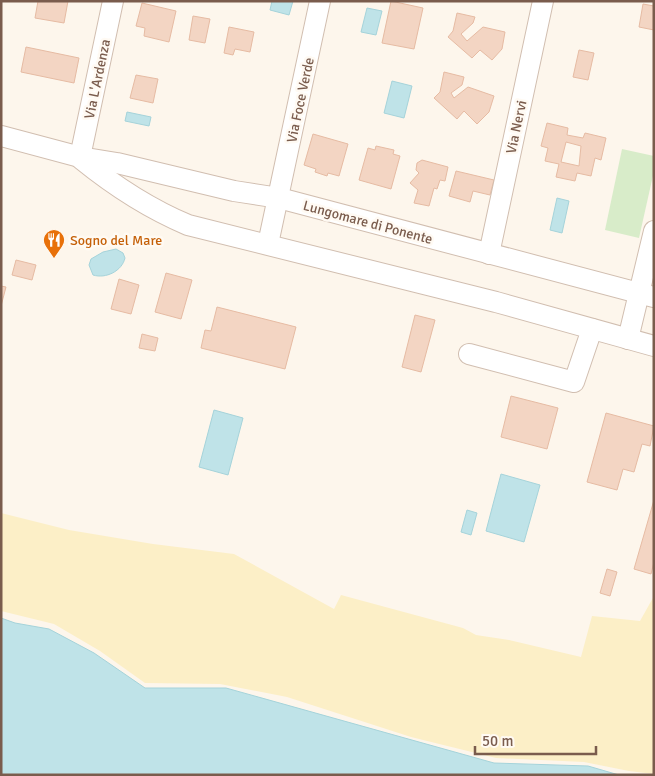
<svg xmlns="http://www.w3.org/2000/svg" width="655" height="776" viewBox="0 0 655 776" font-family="Signika,sans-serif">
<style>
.green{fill:#d8ecc9}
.sand{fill:#fcefc7}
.water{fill:#bfe3e8;stroke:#a5d3da}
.building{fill:#f3d5c3;stroke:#e6bba3;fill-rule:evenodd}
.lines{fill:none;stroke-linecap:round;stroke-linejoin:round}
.minor-casing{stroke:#d1beb0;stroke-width:22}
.minor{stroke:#fff;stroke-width:20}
.labels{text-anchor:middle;stroke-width:5;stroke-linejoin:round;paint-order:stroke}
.street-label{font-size:14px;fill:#7a5c4d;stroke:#fffaf3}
.food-label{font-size:14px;fill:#c56008;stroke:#fffaf3;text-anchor:start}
</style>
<rect width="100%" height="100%" fill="#fdf6ec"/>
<path class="green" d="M622,149L654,156V171L639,238L605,230Z"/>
<path class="sand" d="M1,513L69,530L153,544L234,554L334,609L341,595L463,628L476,635L509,640L581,657L592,616L640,621L654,596V774L629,771L584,762L496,758L411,737L287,697L220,684L145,683L100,651L54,624L1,611Z"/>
<g class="water">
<path d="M272,1H293L289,15L270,10Z"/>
<path d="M367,8L382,11L376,35L361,32Z"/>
<path d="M392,81L412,86L404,118L384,113Z"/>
<path d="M127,112L151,117L149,126L125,121Z"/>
<path d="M557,198L569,201L562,233L550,230Z"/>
<path d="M116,249L123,253L125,258C122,271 106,279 93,275L89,265L91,259L103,252Z"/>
<path d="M214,410L243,418L228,475L199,467Z"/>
<path d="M501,474L540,485L524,542L486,531Z"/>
<path d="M467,510L477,513L471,535L461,532Z"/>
<path d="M1,618L15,623L49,629L94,653L145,688H226L494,763L588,766L619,775H1Z"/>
</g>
<g class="building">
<path d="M38,1H68L64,23L35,18Z"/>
<path d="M391,1L423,8L414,49L382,43Z"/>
<path d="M142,3L176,11L169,42L144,36L145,28L136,26Z"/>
<path d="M643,4L654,6V30L639,27Z"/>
<path d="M457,13L475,17L473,23L461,34L467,41L483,27L505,32L502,49L492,60L480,50L472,58L448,37L453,31Z"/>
<path d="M193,16L210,19L205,43L189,40Z"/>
<path d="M229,27L254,32L250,52L235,49L233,55L224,53Z"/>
<path d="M26,47L79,58L74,83L21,72Z"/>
<path d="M579,50L594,53L588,80L573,77Z"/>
<path d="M444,72L464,77L462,85L451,93L454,98L468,87L494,96L489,112L477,124L464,111L457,119L434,98L440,92Z"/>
<path d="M136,75L158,79L153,103L130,98Z"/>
<path d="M547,123L568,128L567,135L583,138L585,133L606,138L601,160L595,158L591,176L577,173L575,181L556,177L559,164L545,161L548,148L541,146ZM566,142L581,146L579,166L561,162Z"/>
<path d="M313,134L348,144L339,176L328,173L327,176L315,172L316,169L304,165Z"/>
<path d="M376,146L394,150L393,154L400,156L391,189L359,180L368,148L375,150Z"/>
<path d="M422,160L448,167L445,181L440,180L437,189L434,188L429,206L414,203L418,190L410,183L419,173L416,170L417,163Z"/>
<path d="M456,171L494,180L490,195L473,191L470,202L449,196Z"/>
<path d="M16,260L36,265L32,280L12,275Z"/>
<path d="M166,273L192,280L181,319L155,312Z"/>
<path d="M119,279L139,285L131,314L111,309Z"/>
<path d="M1,286L6,287L1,306Z"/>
<path d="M217,307L296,327L285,369L201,348L205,330L211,331Z"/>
<path d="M415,315L435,320L421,372L402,367Z"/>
<path d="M142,334L158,338L155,351L139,348Z"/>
<path d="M511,396L558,408L547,449L501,437Z"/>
<path d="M606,413L654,426L650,446L642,444L634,472L623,469L617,490L587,482Z"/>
<path d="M654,500V562L651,574L634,569Z"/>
<path d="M607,569L617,572L610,596L600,593Z"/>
</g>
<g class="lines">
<g class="minor-casing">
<g id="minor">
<path d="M1,136L80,157L117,163L234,191L279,198L654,297"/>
<path d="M80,157L113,1"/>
<path d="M81,159C113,185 150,209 188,225L496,302L654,346"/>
<path d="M268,244L320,1"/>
<path d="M489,254L543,1"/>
<path d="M628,339L654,231"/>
<path d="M469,354L574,382L592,329"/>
</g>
</g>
<use href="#minor" class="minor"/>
</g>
<defs>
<g id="restaurant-pin" transform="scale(1.125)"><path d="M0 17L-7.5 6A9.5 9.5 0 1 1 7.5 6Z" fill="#e8710a" stroke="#fffaf3"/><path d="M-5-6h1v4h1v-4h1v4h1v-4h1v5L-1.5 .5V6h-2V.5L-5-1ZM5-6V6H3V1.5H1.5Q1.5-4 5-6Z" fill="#fff"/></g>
</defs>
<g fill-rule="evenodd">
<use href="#restaurant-pin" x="54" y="240"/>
</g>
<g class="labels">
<g class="street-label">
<text transform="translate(97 79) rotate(-78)" y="5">Via L'Ardenza</text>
<text transform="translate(300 100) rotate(-78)" y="5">Via Foce Verde</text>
<text transform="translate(516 127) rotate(-78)" y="5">Via Nervi</text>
<text transform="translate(368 222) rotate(15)" y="5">Lungomare di Ponente</text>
</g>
<g class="food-label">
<text x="70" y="245">Sogno del Mare</text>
</g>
</g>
<rect width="655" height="776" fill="none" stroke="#7a5c4d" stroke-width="5"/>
<path d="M475 746v8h121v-8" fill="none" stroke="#7a5c4d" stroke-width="2.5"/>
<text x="482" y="746" font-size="15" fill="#7a5c4d" stroke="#fffaf3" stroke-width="4" paint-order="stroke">50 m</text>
</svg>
